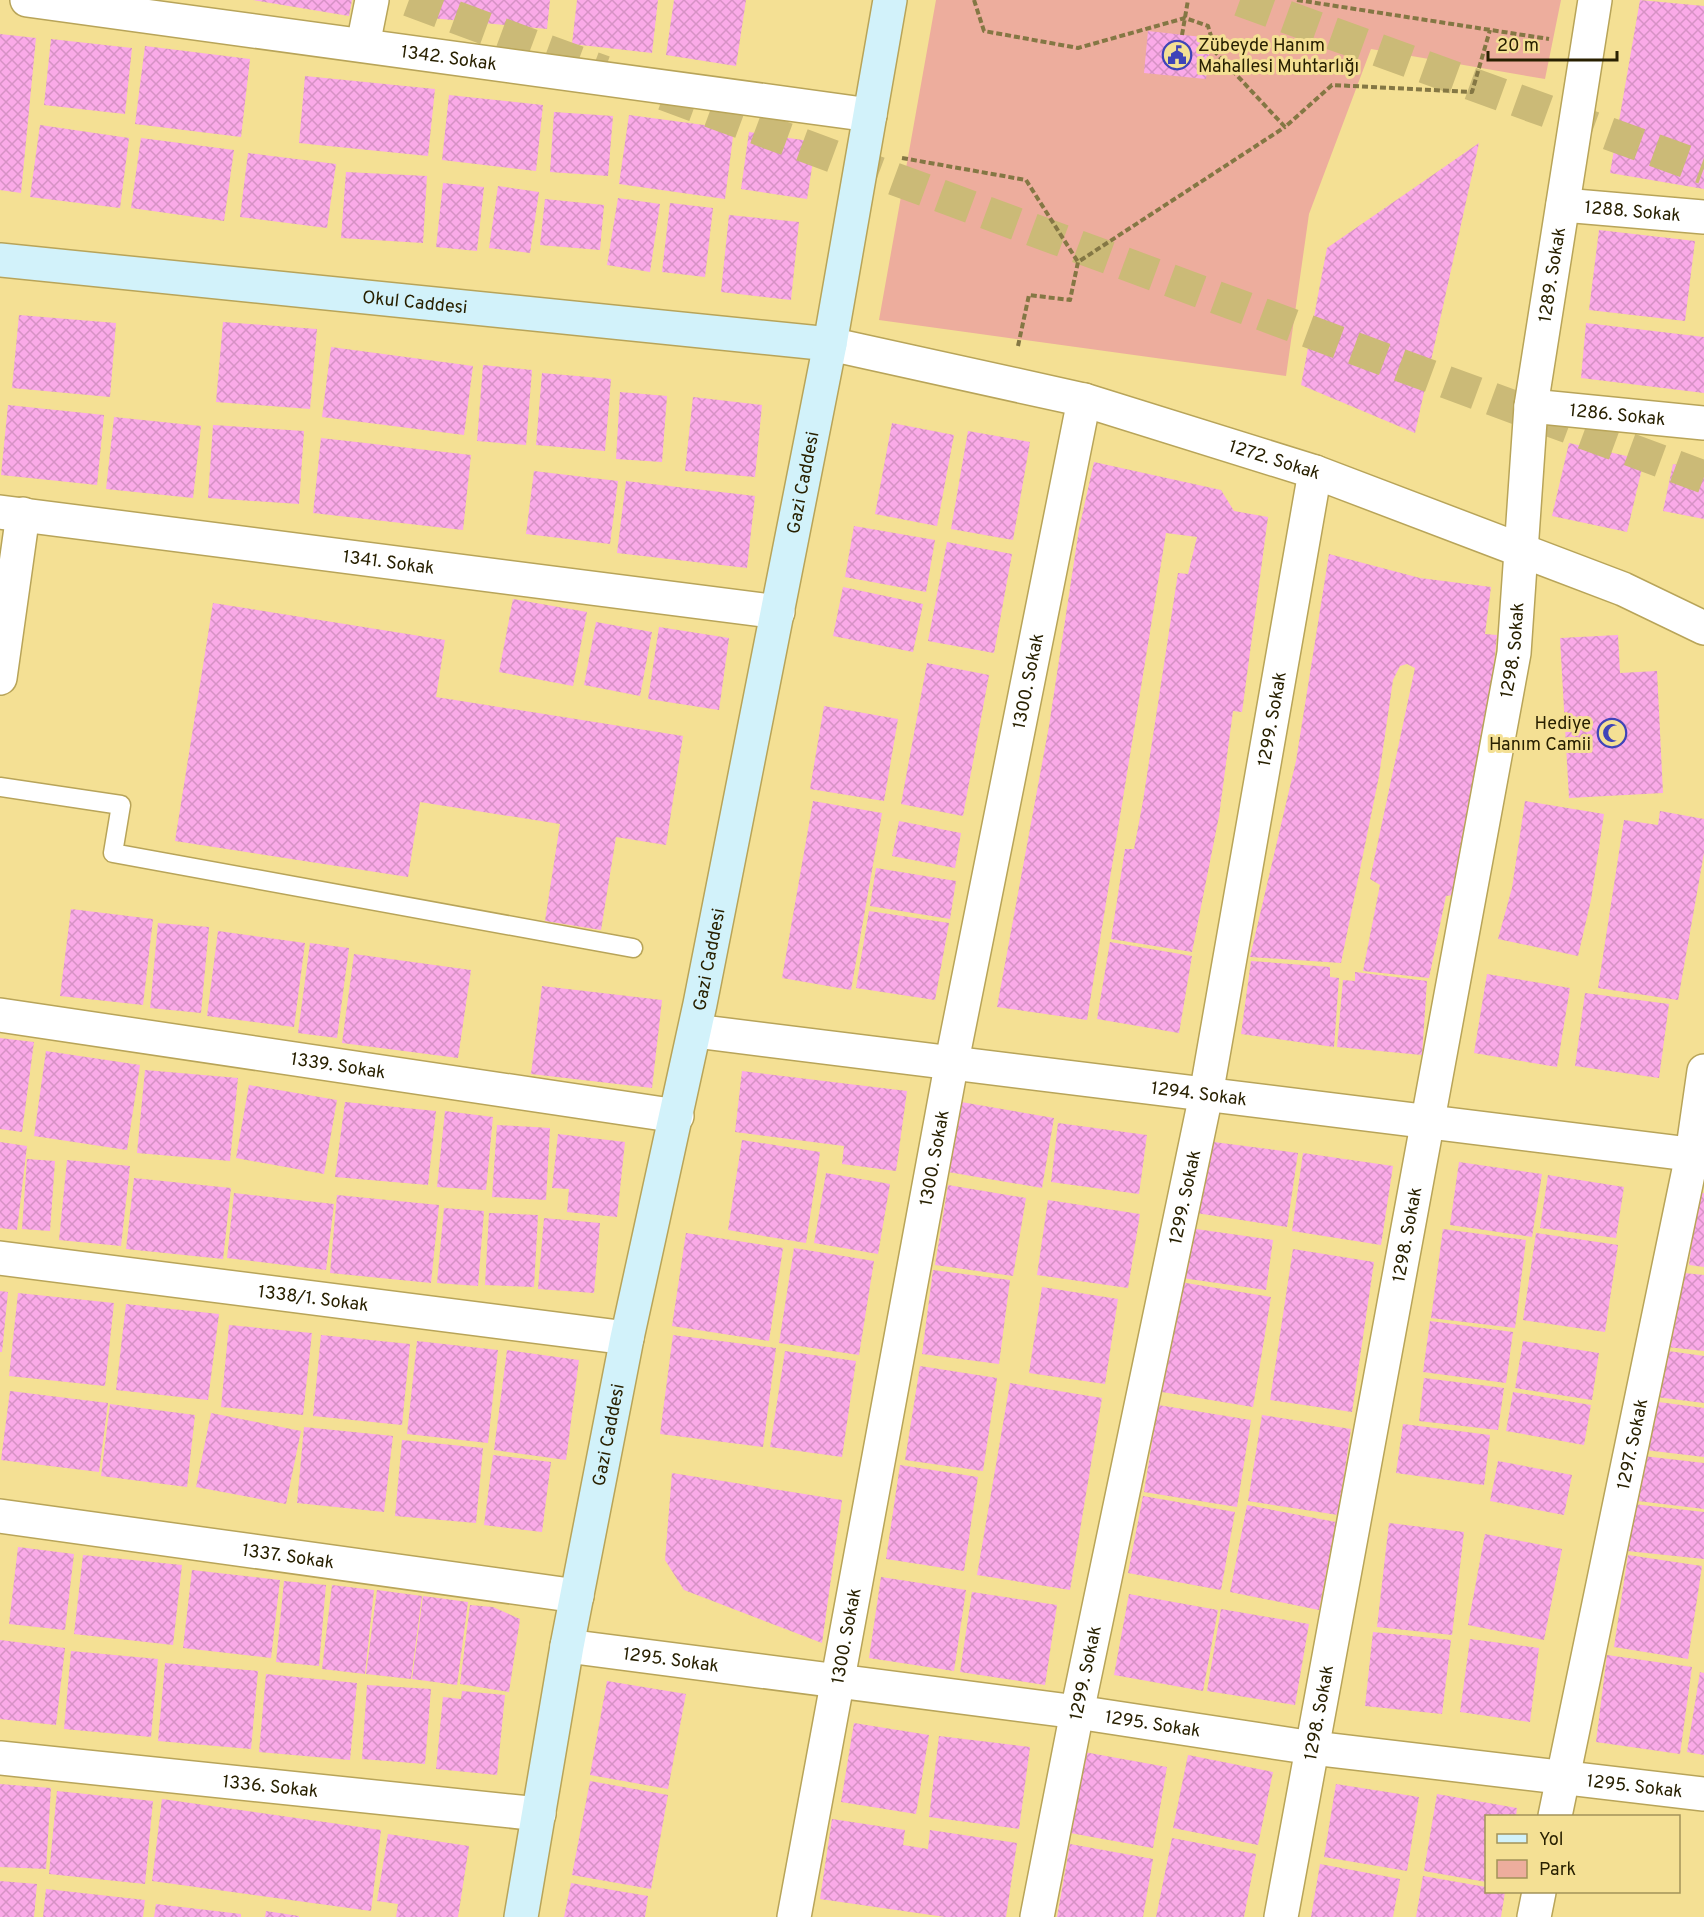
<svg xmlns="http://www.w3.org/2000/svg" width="1704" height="1917" viewBox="0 0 1704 1917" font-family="Overpass,sans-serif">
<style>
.green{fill:#edad9d}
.building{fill:url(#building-cross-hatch)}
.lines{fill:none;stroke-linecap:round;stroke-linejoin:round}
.motorway-tunnel{stroke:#cbba77;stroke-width:33;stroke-dasharray:33 16;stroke-linecap:butt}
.service-casing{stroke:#b8a459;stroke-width:21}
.minor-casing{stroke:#b8a459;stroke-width:36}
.tertiary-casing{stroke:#b8a459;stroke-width:36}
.secondary-casing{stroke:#b8a459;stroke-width:36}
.path{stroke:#847744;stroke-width:4;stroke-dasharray:6 3;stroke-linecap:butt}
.service{stroke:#fff;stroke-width:18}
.minor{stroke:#fff;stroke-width:33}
.tertiary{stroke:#fff;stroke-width:33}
.secondary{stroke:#d2f2fa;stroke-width:33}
.labels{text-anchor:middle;stroke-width:6;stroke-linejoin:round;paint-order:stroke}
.poi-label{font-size:18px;fill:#282001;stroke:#f4e094;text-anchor:start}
.street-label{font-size:18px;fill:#282001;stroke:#f4e094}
</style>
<defs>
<pattern id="building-cross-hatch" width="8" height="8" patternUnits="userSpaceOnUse" patternTransform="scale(1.5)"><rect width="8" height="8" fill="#faaae8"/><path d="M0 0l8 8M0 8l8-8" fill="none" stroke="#d692c5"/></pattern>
</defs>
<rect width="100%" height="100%" fill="#f4e094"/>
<path class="green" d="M936,0H1561L1545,79L1371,49L1309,214L1286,376L879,320Z"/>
<g class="building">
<path d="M253,0H352L349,16Z"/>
<path d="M412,0H550L547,29L410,16Z"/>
<path d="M577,0H658L652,53L572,44Z"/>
<path d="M674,0H746L736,66L666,55Z"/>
<path d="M1640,0L1704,6V189L1610,173Z"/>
<path d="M1148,31L1211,38L1206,79L1144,73Z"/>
<path d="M0,34L36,38L21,193L0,190Z"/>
<path d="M51,39L132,48L125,114L44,105Z"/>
<path d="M145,46L250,59L241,137L135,124Z"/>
<path d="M305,76L435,89L428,156L299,143Z"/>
<path d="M449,95L543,105L536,171L442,160Z"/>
<path d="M554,112L613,116L608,176L550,172Z"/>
<path d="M629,115L734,129L725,199L619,184Z"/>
<path d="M40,125L129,138L120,208L30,197Z"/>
<path d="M749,132L816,142L807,199L741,189Z"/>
<path d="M141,138L234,150L224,221L131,208Z"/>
<path d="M1479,143L1415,433L1301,385L1327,248Z"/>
<path d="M248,153L336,164L327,228L240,217Z"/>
<path d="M346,172L427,176L423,243L341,238Z"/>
<path d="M443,183L484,187L477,251L436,247Z"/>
<path d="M498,186L539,192L530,253L489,248Z"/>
<path d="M618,198L660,204L650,272L607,265Z"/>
<path d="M545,199L604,205L600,250L540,245Z"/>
<path d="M670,203L713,208L705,277L662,272Z"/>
<path d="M729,215L799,222L791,300L721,292Z"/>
<path d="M1599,230L1695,241L1685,321L1589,310Z"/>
<path d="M19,315L116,323L110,397L12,388Z"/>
<path d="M223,322L317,329L310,409L216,402Z"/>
<path d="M1586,323L1704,337V393L1581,378Z"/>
<path d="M331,347L473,366L464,435L322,417Z"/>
<path d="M483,365L532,370L526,445L477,441Z"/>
<path d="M542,373L611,379L605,451L536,445Z"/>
<path d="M620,392L667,396L662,462L616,459Z"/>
<path d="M693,397L762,405L755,477L685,471Z"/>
<path d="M8,405L104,415L97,485L1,475Z"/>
<path d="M114,417L201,426L193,498L106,489Z"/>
<path d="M892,423L954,435L937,526L875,514Z"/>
<path d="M213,425L304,431L299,504L208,498Z"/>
<path d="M968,431L1030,442L1013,540L951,529Z"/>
<path d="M321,438L471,455L463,530L313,513Z"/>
<path d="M1569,443L1644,460L1627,532L1552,516Z"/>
<path d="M1094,462L1221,490L1234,511L1268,517L1242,712L1233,711L1219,816L1192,952L1111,939L1125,849H1134L1143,801L1178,573L1188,574L1197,537L1166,533L1087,1020L997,1007L1049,726L1079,529Z"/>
<path d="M1673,464L1704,470V519L1663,511Z"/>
<path d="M534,471L618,481L610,544L526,534Z"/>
<path d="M626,481L755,496L747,568L617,553Z"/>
<path d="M854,526L935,540L926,592L845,577Z"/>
<path d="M947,542L1012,554L994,653L928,641Z"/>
<path d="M1329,554L1420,578L1491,587L1485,634L1497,635L1491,691L1453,895L1446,896L1429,978L1363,971L1380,885L1370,879L1415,668L1407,664L1400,666L1393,680L1379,776L1341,963L1250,957L1296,761Z"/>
<path d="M843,587L923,604L913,652L833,636Z"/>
<path d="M513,599L587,612L573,686L499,672Z"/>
<path d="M213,603L445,640L436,697L683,736L666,845L616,837L601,930L545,921L560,824L420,802L408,877L175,841Z"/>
<path d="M596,622L652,632L640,696L584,685Z"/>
<path d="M659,627L729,638L719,710L648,699Z"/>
<path d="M1618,635L1620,673L1657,671L1663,793L1569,798L1560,638Z"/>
<path d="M927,663L989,675L963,816L901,804Z"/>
<path d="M824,706L898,719L884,801L810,789Z"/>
<path d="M813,801L882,813L851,990L782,978Z"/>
<path d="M1525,801L1604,814L1591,900L1578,956L1498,939L1512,888Z"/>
<path d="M1660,811L1704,819V853L1678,1000L1598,988L1624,820L1658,825Z"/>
<path d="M899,821L961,833L955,868L892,856Z"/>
<path d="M876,868L956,881L950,919L870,906Z"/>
<path d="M71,909L153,919L143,1005L60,996Z"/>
<path d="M869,911L949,923L935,1000L856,988Z"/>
<path d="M158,923L209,927L201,1013L150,1008Z"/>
<path d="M218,931L305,943L294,1027L207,1016Z"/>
<path d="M1110,942L1192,956L1179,1033L1097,1019Z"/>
<path d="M310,943L349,948L337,1038L298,1033Z"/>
<path d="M354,954L471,970L458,1058L342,1043Z"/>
<path d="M1251,961L1330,967V977L1339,978L1334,1047L1241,1034Z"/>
<path d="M1355,972L1427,981L1422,1055L1337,1047L1343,980L1355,981Z"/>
<path d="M1487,974L1570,988L1557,1067L1474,1053Z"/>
<path d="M542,986L662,1000L652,1088L531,1074Z"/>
<path d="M1585,993L1669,1004L1659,1078L1575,1066Z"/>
<path d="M0,1038L34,1042L22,1132L0,1129Z"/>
<path d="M46,1051L140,1065L127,1150L34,1136Z"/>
<path d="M145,1070L238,1078L230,1161L137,1153Z"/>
<path d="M742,1071L907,1091L896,1171L842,1164L844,1146L735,1132Z"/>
<path d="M249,1085L337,1100L324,1174L236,1158Z"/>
<path d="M345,1102L436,1111L428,1185L335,1177Z"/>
<path d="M961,1102L1054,1118L1042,1188L948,1172Z"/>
<path d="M445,1111L493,1117L486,1190L437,1187Z"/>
<path d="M1058,1123L1147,1135L1139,1194L1051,1182Z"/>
<path d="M497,1125L550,1128L546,1200L492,1197Z"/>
<path d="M558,1134L625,1142L617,1217L567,1212L569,1189L552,1188Z"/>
<path d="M742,1140L820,1152L806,1243L728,1230Z"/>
<path d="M1206,1141L1298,1153L1287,1227L1196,1213Z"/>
<path d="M0,1142L27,1146L17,1230L0,1228Z"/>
<path d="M1303,1153L1393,1166L1381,1245L1292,1231Z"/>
<path d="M27,1159L55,1161L50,1231L22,1229Z"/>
<path d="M67,1160L130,1166L121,1246L59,1240Z"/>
<path d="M1459,1162L1542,1174L1532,1237L1450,1225Z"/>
<path d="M826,1173L890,1184L878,1254L814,1243Z"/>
<path d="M1548,1175L1624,1187L1616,1238L1540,1228Z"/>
<path d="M134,1178L231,1188L223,1259L126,1249Z"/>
<path d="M948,1185L1026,1198L1013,1276L935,1265Z"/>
<path d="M234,1193L334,1204L326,1270L227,1258Z"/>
<path d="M1698,1193H1704V1267L1689,1265Z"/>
<path d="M337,1195L439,1205L431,1283L330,1273Z"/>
<path d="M1048,1200L1140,1214L1128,1288L1037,1275Z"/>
<path d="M444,1208L484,1211L478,1286L437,1283Z"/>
<path d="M489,1213L538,1215L534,1287L485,1285Z"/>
<path d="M544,1218L600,1223L594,1293L538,1289Z"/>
<path d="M1189,1228L1273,1240L1266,1290L1182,1278Z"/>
<path d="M1443,1229L1526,1240L1515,1328L1431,1318Z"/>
<path d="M686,1233L783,1248L769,1341L672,1326Z"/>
<path d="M1536,1233L1618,1245L1605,1332L1523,1320Z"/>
<path d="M794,1248L874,1261L859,1355L779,1343Z"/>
<path d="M1293,1249L1374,1262L1352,1412L1270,1400Z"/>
<path d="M933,1270L1010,1280L999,1364L922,1354Z"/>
<path d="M1674,1272L1704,1275V1351L1667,1347Z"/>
<path d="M1180,1282L1271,1297L1253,1407L1162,1392Z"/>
<path d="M1042,1287L1118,1299L1105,1384L1029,1373Z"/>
<path d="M0,1291L8,1292L2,1352H0Z"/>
<path d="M18,1293L114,1303L105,1386L9,1376Z"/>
<path d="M126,1304L219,1314L208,1400L116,1390Z"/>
<path d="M1430,1321L1513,1332L1506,1383L1423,1372Z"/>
<path d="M229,1325L312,1333L303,1415L221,1407Z"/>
<path d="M321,1335L410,1344L402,1425L313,1416Z"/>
<path d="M673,1335L776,1348L763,1447L660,1434Z"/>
<path d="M417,1341L498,1350L488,1443L407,1434Z"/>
<path d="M1523,1341L1599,1353L1592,1400L1515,1388Z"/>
<path d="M507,1350L579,1360L566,1460L494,1450Z"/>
<path d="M1661,1350L1704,1356V1403L1656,1397Z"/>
<path d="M785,1351L856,1361L842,1457L770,1447Z"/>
<path d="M920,1366L997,1378L983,1471L905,1460Z"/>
<path d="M1424,1378L1504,1388L1498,1430L1419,1421Z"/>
<path d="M1010,1383L1102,1398L1070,1590L977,1575Z"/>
<path d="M10,1391L108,1403L99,1472L1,1460Z"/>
<path d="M1513,1392L1591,1405L1584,1445L1506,1431Z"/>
<path d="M1651,1401L1704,1408V1457L1645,1450Z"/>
<path d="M110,1404L195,1415L187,1487L101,1476Z"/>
<path d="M1158,1405L1251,1420L1237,1507L1144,1492Z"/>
<path d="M211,1413L301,1431L286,1504L196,1487Z"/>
<path d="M1262,1415L1351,1429L1338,1515L1248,1501Z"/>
<path d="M1403,1424L1490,1435L1484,1485L1396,1473Z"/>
<path d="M304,1427L393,1436L384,1512L297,1503Z"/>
<path d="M402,1440L483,1448L476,1523L395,1516Z"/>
<path d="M493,1455L551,1462L542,1532L484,1525Z"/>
<path d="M1643,1456L1704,1463V1509L1638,1501Z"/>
<path d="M1498,1461L1572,1475L1564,1515L1490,1501Z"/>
<path d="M900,1465L978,1477L964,1571L886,1559Z"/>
<path d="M672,1473L842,1500L822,1643L684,1590L665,1560Z"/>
<path d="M1143,1496L1235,1512L1221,1590L1128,1573Z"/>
<path d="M1633,1504L1704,1512V1559L1627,1551Z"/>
<path d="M1247,1505L1336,1522L1319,1610L1230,1592Z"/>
<path d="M1389,1523L1464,1532L1452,1635L1377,1627Z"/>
<path d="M1485,1534L1562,1549L1544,1640L1468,1625Z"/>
<path d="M18,1547L74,1554L65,1630L9,1624Z"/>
<path d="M83,1555L182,1565L173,1645L74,1634Z"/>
<path d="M1628,1555L1702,1566L1688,1659L1614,1647Z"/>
<path d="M192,1570L280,1580L271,1658L183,1648Z"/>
<path d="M881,1577L966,1590L954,1671L869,1658Z"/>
<path d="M284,1581L326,1585L319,1666L276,1662Z"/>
<path d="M332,1585L374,1590L365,1674L322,1669Z"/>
<path d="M377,1590L422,1596L411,1679L366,1674Z"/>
<path d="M972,1592L1057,1605L1045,1685L960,1672Z"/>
<path d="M1129,1594L1218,1610L1203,1691L1114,1675Z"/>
<path d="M423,1596L468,1602L457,1685L412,1679Z"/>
<path d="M470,1605L493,1607L520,1619L509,1692L460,1684Z"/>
<path d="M1221,1609L1309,1624L1295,1705L1207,1691Z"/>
<path d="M1373,1632L1451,1640L1442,1714L1365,1706Z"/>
<path d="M1470,1639L1539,1648L1530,1722L1460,1712Z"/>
<path d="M0,1640L65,1648L56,1725L0,1719Z"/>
<path d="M71,1651L158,1659L151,1737L64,1729Z"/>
<path d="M1607,1655L1692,1667L1680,1754L1596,1742Z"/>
<path d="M165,1663L258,1671L251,1749L158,1741Z"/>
<path d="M1700,1672L1704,1673V1755L1687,1752Z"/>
<path d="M266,1674L357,1683L350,1760L259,1752Z"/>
<path d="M607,1681L686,1694L668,1789L590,1775Z"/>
<path d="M367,1685L431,1689L425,1764L362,1759Z"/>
<path d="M462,1691L505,1695L497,1775L436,1769L443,1697L461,1699Z"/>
<path d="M854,1723L929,1735L916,1814L841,1802Z"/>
<path d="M939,1736L1030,1747L1019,1829L929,1817Z"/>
<path d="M1084,1752L1167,1767L1153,1848L1070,1833Z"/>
<path d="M1188,1755L1273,1772L1258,1845L1173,1828Z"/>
<path d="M590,1781L668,1795L651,1889L572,1875Z"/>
<path d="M0,1784L51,1788L46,1869L0,1867Z"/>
<path d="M1336,1784L1419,1797L1407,1871L1324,1857Z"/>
<path d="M57,1791L153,1801L145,1884L49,1874Z"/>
<path d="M1437,1794L1517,1808L1516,1816H1486V1882L1424,1871Z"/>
<path d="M162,1799L381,1830L371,1911L152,1881Z"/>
<path d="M832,1819L905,1830L903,1845L928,1849L930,1830L1017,1843L1006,1917H945L820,1899Z"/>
<path d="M388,1834L469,1846L458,1917H396L398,1904L377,1901Z"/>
<path d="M1172,1838L1256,1854L1244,1917H1156Z"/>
<path d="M1070,1844L1153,1859L1143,1917H1057Z"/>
<path d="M1320,1864L1400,1879L1393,1917H1311Z"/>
<path d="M1423,1876L1486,1887V1892H1505L1501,1917H1416Z"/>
<path d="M0,1881L37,1884L34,1917H0Z"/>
<path d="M571,1883L648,1896L645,1917H564Z"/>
<path d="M46,1889L145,1900L143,1917H43Z"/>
<path d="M156,1904L241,1914V1917H154Z"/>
<path d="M266,1911L299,1916V1917H265Z"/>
</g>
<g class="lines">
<g class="motorway-tunnel">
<path d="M409,0L604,72"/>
<path d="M1240,0L1704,168"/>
<path d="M664,94L1704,477"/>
</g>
<g class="service-casing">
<path id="service" d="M0,787L121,805L113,853L633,948"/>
</g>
<g class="minor-casing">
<g id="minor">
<path id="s1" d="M27,0L870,115"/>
<path d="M363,45L372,0"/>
<path id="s2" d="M1563,205L1704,217"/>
<path id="s3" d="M1531,406L1704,423"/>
<path id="s4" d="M0,512L778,612"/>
<path d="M0,678L23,514"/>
<path id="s5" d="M0,1015L677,1116"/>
<path id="s6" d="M695,1031L1704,1156"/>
<path id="s7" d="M0,1258L627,1338"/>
<path id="s8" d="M0,1516L577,1596"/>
<path id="s9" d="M567,1646L1077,1712L1313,1748L1704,1794"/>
<path id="s10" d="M0,1758L539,1814"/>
<path id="s11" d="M1555,1816L1692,1155L1704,1071"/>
<path id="s12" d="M794,1917L952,1061L1084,400"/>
<path id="s13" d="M1037,1917L1077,1712L1206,1095L1315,472"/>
<path id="s14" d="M1281,1917L1514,653L1531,406L1595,0"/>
<path d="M1534,1917L1539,1892"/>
</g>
</g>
<g class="tertiary-casing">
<g id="tertiary">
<path id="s15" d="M830,344L1084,400L1315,472L1623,589L1704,628"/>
</g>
</g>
<g class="secondary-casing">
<g id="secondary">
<path id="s16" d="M0,260L830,344"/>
<path id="s17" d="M521,1917L567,1646L627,1338L700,1004L830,344L890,0"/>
</g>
</g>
<g class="path">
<path d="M974,0L984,31L1078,48L1185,18L1208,26L1216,53L1285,127L1332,85L1472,92L1490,30"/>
<path d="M1297,0L1549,39"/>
<path d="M1182,35L1188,0"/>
<path d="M902,158L1026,180L1078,262"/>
<path d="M1018,346L1029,295L1070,300L1078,262L1285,127"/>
</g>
<use href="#service" class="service"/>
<use href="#minor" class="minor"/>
<use href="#tertiary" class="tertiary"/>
<use href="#secondary" class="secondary"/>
</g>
<defs>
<g id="civic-ring" transform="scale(1.5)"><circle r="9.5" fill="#f4e094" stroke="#3f44b8" stroke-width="1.5"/><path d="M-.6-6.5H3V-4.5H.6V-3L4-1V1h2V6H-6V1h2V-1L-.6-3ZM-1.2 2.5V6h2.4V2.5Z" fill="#3f44b8"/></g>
<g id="mosque-ring" transform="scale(1.5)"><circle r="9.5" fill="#f4e094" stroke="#3f44b8" stroke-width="1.5"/><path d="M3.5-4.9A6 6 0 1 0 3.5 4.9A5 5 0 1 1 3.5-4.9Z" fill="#3f44b8"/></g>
</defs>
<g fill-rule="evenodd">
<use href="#civic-ring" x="1177" y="55"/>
<use href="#mosque-ring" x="1612" y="733"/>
</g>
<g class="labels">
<g class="poi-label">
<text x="1198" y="51">Zübeyde Hanım<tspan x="1198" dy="21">Mahallesi Muhtarlığı</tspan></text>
<text x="1591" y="729" text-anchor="end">Hediye<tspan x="1591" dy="21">Hanım Camii</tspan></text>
</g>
<g class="street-label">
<text dy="6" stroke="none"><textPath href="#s1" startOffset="426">1342. Sokak</textPath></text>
<text dy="6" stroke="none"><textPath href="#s2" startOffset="70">1288. Sokak</textPath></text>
<text dy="6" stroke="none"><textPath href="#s14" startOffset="1666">1289. Sokak</textPath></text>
<text dy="6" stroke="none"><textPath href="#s16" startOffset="417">Okul Caddesi</textPath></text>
<text dy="6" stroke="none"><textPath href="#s3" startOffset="87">1286. Sokak</textPath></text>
<text dy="6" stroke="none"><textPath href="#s15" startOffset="460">1272. Sokak</textPath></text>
<text dy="6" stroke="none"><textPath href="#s17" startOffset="1462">Gazi Caddesi</textPath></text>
<text dy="6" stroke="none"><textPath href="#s4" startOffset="392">1341. Sokak</textPath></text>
<text dy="6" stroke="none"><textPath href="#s14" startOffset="1288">1298. Sokak</textPath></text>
<text dy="6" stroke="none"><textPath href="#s12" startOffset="1258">1300. Sokak</textPath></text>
<text dy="6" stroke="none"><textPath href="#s13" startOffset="1221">1299. Sokak</textPath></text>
<text dy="6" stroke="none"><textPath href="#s17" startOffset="976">Gazi Caddesi</textPath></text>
<text dy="6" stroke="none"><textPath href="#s5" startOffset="342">1339. Sokak</textPath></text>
<text dy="6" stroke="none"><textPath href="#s6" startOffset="508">1294. Sokak</textPath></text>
<text dy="6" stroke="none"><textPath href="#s12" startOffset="772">1300. Sokak</textPath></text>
<text dy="6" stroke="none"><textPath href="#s13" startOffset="735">1299. Sokak</textPath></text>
<text dy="6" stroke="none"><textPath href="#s14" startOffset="694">1298. Sokak</textPath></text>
<text dy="6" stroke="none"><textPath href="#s7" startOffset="316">1338/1. Sokak</textPath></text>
<text dy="6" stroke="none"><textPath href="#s17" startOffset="490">Gazi Caddesi</textPath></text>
<text dy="6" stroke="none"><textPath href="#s11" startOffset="380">1297. Sokak</textPath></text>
<text dy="6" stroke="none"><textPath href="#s8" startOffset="291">1337. Sokak</textPath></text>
<text dy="6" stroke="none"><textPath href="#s12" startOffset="286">1300. Sokak</textPath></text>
<text dy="6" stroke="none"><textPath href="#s9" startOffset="105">1295. Sokak</textPath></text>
<text dy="6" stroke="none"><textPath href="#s13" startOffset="249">1299. Sokak</textPath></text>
<text dy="6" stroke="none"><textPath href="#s14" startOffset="208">1298. Sokak</textPath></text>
<text dy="6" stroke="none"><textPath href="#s9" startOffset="591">1295. Sokak</textPath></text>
<text dy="6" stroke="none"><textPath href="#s10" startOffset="272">1336. Sokak</textPath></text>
<text dy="6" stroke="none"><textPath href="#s9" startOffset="1077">1295. Sokak</textPath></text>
</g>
</g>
<rect x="1485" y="1815" width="195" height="78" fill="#f4e094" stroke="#a29359" stroke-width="1.5"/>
<rect x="1497" y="1834" width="30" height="9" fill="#d2f2fa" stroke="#a29359" stroke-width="1.5"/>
<text x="1539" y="1845" font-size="18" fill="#282001">Yol</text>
<rect x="1497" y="1860" width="30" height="18" fill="#edad9d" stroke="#a29359" stroke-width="1.5"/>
<text x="1539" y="1875" font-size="18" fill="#282001">Park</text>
<path d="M1488 51v9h129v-9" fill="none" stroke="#282001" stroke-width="3"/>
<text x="1497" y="51" font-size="18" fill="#282001" stroke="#f4e094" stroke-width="4.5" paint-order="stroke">20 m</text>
</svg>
